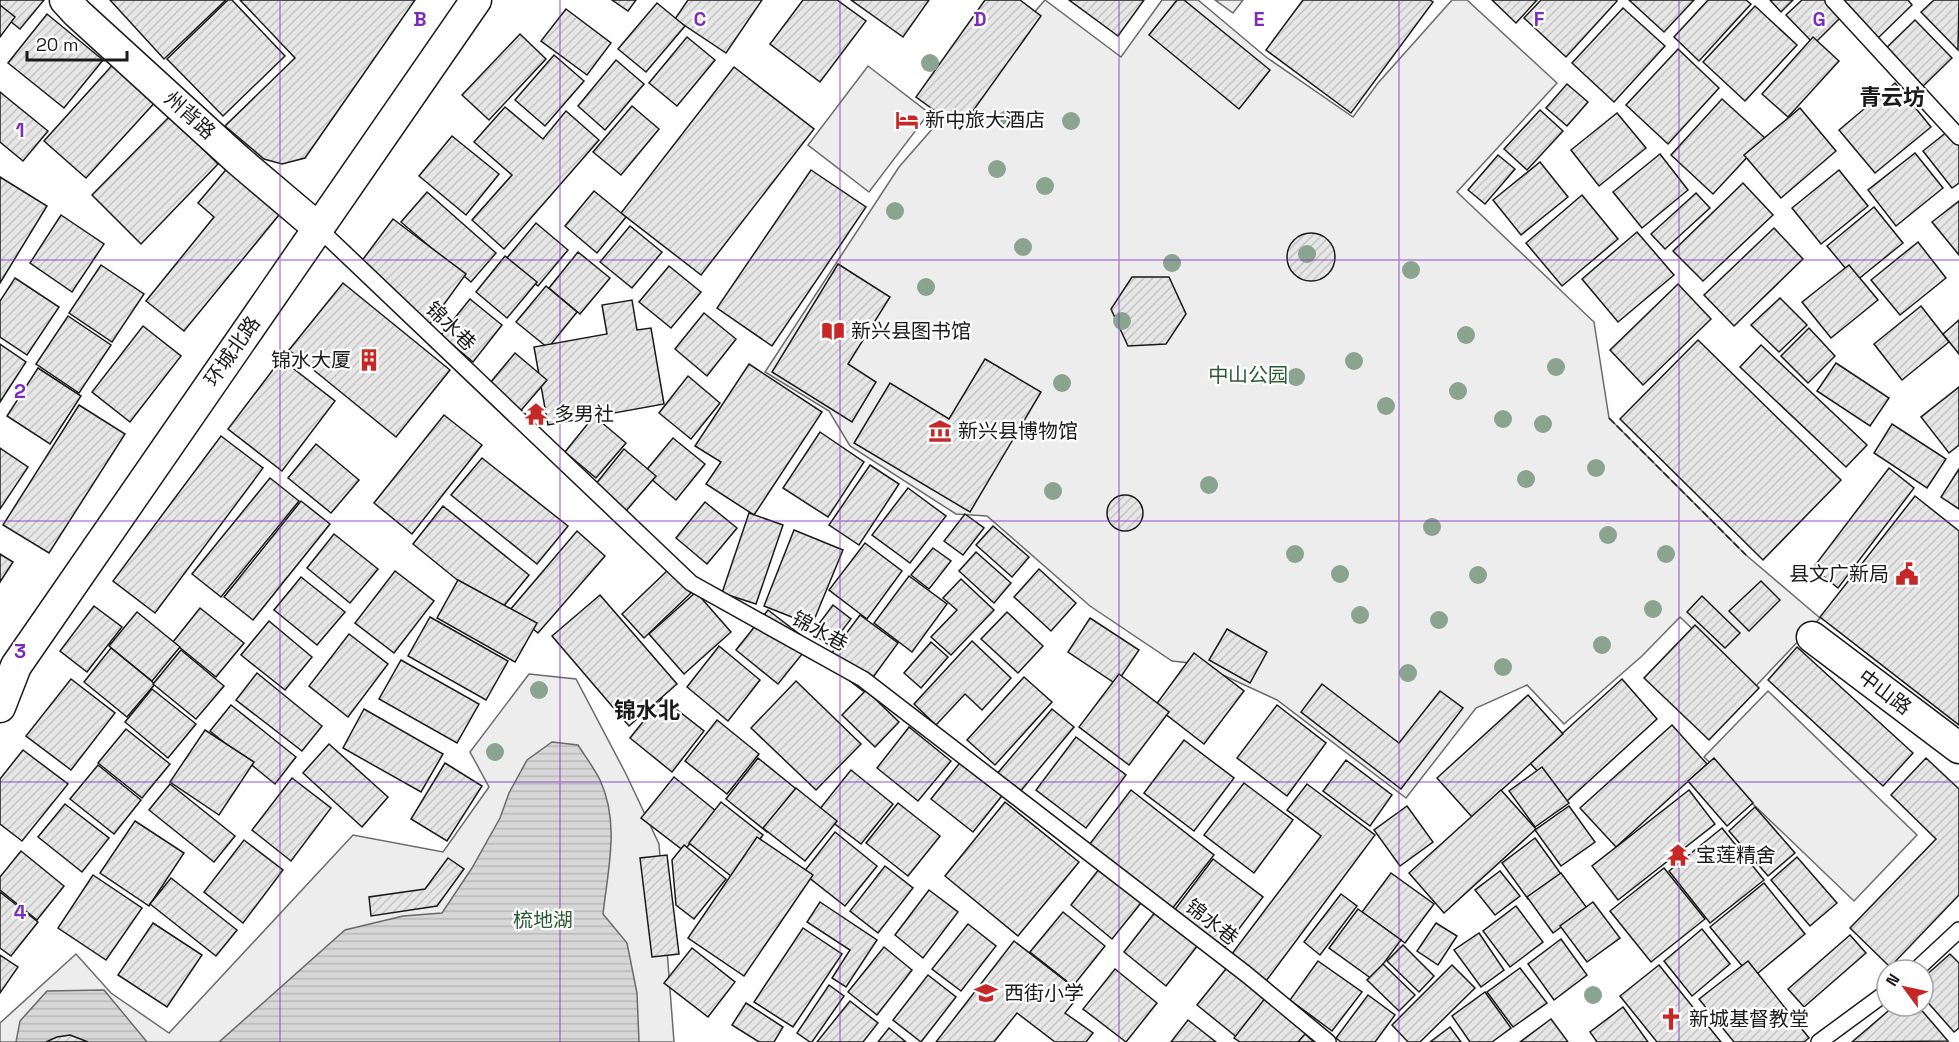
<svg xmlns="http://www.w3.org/2000/svg" width="1959" height="1042" viewBox="0 0 1959 1042" font-family="'Space Grotesk','Noto Sans SC',sans-serif">
<style>
.built{fill:#ededed;stroke:#6a6a6a;stroke-width:1.5}
.water{fill:url(#water-rules);stroke:#6a6a6a;stroke-width:1.5}
.building{fill:url(#building-hatch);stroke:#1a1a1a;stroke-width:1.5}
.lines{fill:none;stroke-linecap:round;stroke-linejoin:round}
.service-casing{stroke:#1a1a1a;stroke-width:18}
.minor-casing{stroke:#1a1a1a;stroke-width:33}
.service{stroke:#fff;stroke-width:15}
.minor{stroke:#fff;stroke-width:30}
.fence{stroke:#1a1a1a;stroke-width:1.5;stroke-dasharray:8 3;stroke-linecap:butt}
.tree{fill:#8aa48f}
.grid{fill:none;stroke:#7b2cbf;stroke-width:1.5;stroke-opacity:0.55}
.labels{text-anchor:middle;stroke-width:4.5;stroke-linejoin:round;paint-order:stroke}
.street-label{font-size:20px;fill:#1a1a1a;stroke:#fff}
.poi-label{font-size:20px;fill:#1a1a1a;stroke:#fff;text-anchor:start}
.park-label{font-size:20px;fill:#2b5a34;stroke:#fff}
.quarter-label{font-size:22px;font-weight:bold;fill:#1a1a1a;stroke:#fff}
.grid-label{font-size:20px;text-anchor:middle;font-weight:bold;fill:#7b2cbf;stroke:#fff;stroke-width:4.5;stroke-linejoin:round;paint-order:stroke}
</style>
<defs>
<pattern id="water-rules" width="6" height="5" patternUnits="userSpaceOnUse" patternTransform="scale(1.5)"><rect width="6" height="5" fill="#d7d7d7"/><path d="M0 2.5h6" fill="none" stroke="#b8b8b8"/></pattern>
<pattern id="building-hatch" width="6" height="6" patternUnits="userSpaceOnUse" patternTransform="scale(1.5)"><rect width="6" height="6" fill="#e6e6e6"/><path d="M-1 1l2-2M0 6l6-6M5 7l2-2" fill="none" stroke="#c5c5c5"/></pattern>
</defs>
<rect width="100%" height="100%" fill="#fff"/>
<g class="built">
<path d="M1045,0L1121,57L1162,0H1198L1266,57L1353,117L1378,83L1452,0H1467L1557,83L1457,192L1594,322L1609,418L1746,555L1820,618L1754,688L1680,617L1642,656L1564,724L1527,685L1476,708L1406,798L1277,700L1199,664L1172,661L1090,606L987,516L956,514L850,446L829,411L765,372L899,167Z"/>
<path d="M1215,0H1243L1233,13Z"/>
<path d="M868,66L929,113L869,192L808,145Z"/>
<path d="M529,674L576,679L626,774L659,844L674,1042H0V1023L76,954L111,993L169,1033L353,835L443,852L489,787L470,752Z"/>
<path d="M1768,691L1917,835L1854,901L1704,757Z"/>
</g>
<g class="water">
<path d="M552,742L578,745C585,756 594,768 600,780C620,823 608,869 603,914L627,943L637,993L639,1042H219L345,930L403,916L442,913L472,868L500,818L509,793L527,760Z"/>
<path d="M104,990L147,1042H16L20,1021L47,991Z"/>
</g>
<g class="building">
<path d="M0,0H44L20,29L0,13Z"/>
<path d="M110,0H226L164,59Z"/>
<path d="M228,0H232L285,56L223,116L167,59Z"/>
<path d="M240,0H415L305,158L282,164L264,159L225,126L295,58Z"/>
<path d="M612,0H636L628,11Z"/>
<path d="M688,0H762L726,53L675,19Z"/>
<path d="M803,0H837L866,21L820,82L770,44Z"/>
<path d="M851,0H929L903,37Z"/>
<path d="M985,0H1020L1041,16L960,129L916,97Z"/>
<path d="M1069,0H1144L1118,36Z"/>
<path d="M1177,0H1184L1270,70L1239,109L1149,35Z"/>
<path d="M1303,0H1430L1433,2L1351,113L1266,50Z"/>
<path d="M1492,0H1537L1516,23Z"/>
<path d="M1541,0H1616L1617,1L1566,57L1524,18Z"/>
<path d="M1629,0H1694L1664,32Z"/>
<path d="M1708,0H1746L1751,4L1699,61L1674,37Z"/>
<path d="M1770,0H1793L1781,12Z"/>
<path d="M1802,0H1828L1843,15L1814,44L1786,15Z"/>
<path d="M1841,0H1908L1912,5L1877,39Z"/>
<path d="M1934,0H1959L1958,50L1921,12Z"/>
<path d="M657,3L685,26L646,72L618,49Z"/>
<path d="M0,5L15,17L0,37Z"/>
<path d="M1755,6L1797,45L1745,101L1703,62Z"/>
<path d="M1623,8L1665,46L1614,102L1572,63Z"/>
<path d="M566,9L611,43L587,75L541,41Z"/>
<path d="M47,14L103,60L64,108L8,63Z"/>
<path d="M1915,20L1952,58L1917,92L1880,54Z"/>
<path d="M520,34L546,59L489,120L462,95Z"/>
<path d="M687,37L715,60L677,106L649,83Z"/>
<path d="M1813,37L1839,61L1788,117L1762,94Z"/>
<path d="M1678,49L1719,88L1668,144L1626,105Z"/>
<path d="M554,55L584,81L545,126L515,100Z"/>
<path d="M616,60L644,84L605,130L578,106Z"/>
<path d="M116,61L158,99L86,178L44,141Z"/>
<path d="M734,67L814,129L701,275L621,213Z"/>
<path d="M1895,83L1931,127L1875,173L1839,130Z"/>
<path d="M1567,84L1588,102L1567,126L1546,108Z"/>
<path d="M0,92L48,131L23,161L0,142Z"/>
<path d="M1722,99L1765,138L1713,194L1671,155Z"/>
<path d="M632,106L659,129L621,175L593,152Z"/>
<path d="M505,107L543,139L566,111L599,140L504,249L472,220L512,175L474,142Z"/>
<path d="M1800,108L1836,151L1781,198L1744,155Z"/>
<path d="M1540,110L1563,131L1527,170L1504,149Z"/>
<path d="M1617,113L1646,148L1599,186L1571,150Z"/>
<path d="M170,116L218,164L141,244L92,195Z"/>
<path d="M1948,131L1959,146V183L1952,188L1923,151Z"/>
<path d="M452,136L499,174L466,215L419,176Z"/>
<path d="M1915,153L1943,188L1896,226L1868,190Z"/>
<path d="M1660,154L1688,190L1642,228L1613,192Z"/>
<path d="M1498,155L1515,169L1485,204L1468,190Z"/>
<path d="M1540,162L1568,197L1521,235L1493,200Z"/>
<path d="M229,166L283,210L184,331L146,301L214,217L198,203Z"/>
<path d="M811,170L866,207L772,346L717,308Z"/>
<path d="M1839,170L1868,206L1821,244L1792,208Z"/>
<path d="M0,177L47,206L0,283Z"/>
<path d="M1743,183L1773,215L1703,281L1673,251Z"/>
<path d="M594,191L626,217L597,253L565,226Z"/>
<path d="M427,192L496,253L471,282L401,222Z"/>
<path d="M1696,193L1710,208L1665,249L1651,234Z"/>
<path d="M1582,195L1618,239L1562,286L1526,243Z"/>
<path d="M1959,201V255L1932,222Z"/>
<path d="M1874,207L1903,243L1856,281L1827,246Z"/>
<path d="M61,215L104,244L72,292L30,263Z"/>
<path d="M393,219L466,274L429,325L355,270Z"/>
<path d="M536,223L568,250L538,286L506,259Z"/>
<path d="M630,226L662,252L632,288L600,262Z"/>
<path d="M1774,228L1803,259L1734,326L1704,295Z"/>
<path d="M1637,232L1674,275L1618,322L1582,279Z"/>
<circle cx="1311" cy="257" r="24"/>
<path d="M1918,242L1946,278L1900,315L1871,280Z"/>
<path d="M578,252L610,278L580,314L549,288Z"/>
<path d="M505,256L537,282L507,318L476,292Z"/>
<path d="M838,264L890,297L848,364L876,382L852,422L772,372Z"/>
<path d="M101,265L144,294L112,342L69,313Z"/>
<path d="M1849,265L1878,300L1831,338L1802,302Z"/>
<path d="M669,266L701,292L671,328L639,302Z"/>
<path d="M1132,277H1169L1186,314L1166,344L1128,346L1111,309Z"/>
<path d="M15,278L59,307L27,355L0,337V301Z"/>
<path d="M343,283L450,370L396,437L289,350Z"/>
<path d="M1678,284L1711,319L1643,385L1610,350Z"/>
<path d="M546,286L577,312L548,348L516,322Z"/>
<path d="M1780,298L1807,325L1779,352L1751,325Z"/>
<path d="M470,299L502,325L473,362L441,335Z"/>
<path d="M632,300L637,330L651,328L664,404L548,425L534,347L607,334L602,305Z"/>
<path d="M1921,306L1949,342L1902,380L1874,344Z"/>
<path d="M704,313L736,339L707,376L675,349Z"/>
<path d="M68,316L111,345L79,393L36,364Z"/>
<path d="M1959,320V354L1943,334Z"/>
<path d="M143,326L181,356L130,422L92,392Z"/>
<path d="M1809,328L1835,356L1808,383L1781,356Z"/>
<path d="M1698,340L1841,480L1763,560L1620,419Z"/>
<path d="M0,344L26,362L0,402Z"/>
<path d="M1761,345L1867,445L1846,467L1740,367Z"/>
<path d="M515,353L547,380L517,415L485,389Z"/>
<path d="M281,359L335,401L282,471L228,429Z"/>
<path d="M985,359L1041,392L970,512L854,443L890,383L949,419Z"/>
<path d="M1836,363L1889,398L1870,426L1817,391Z"/>
<path d="M749,364L822,412L754,515L706,484L721,462L695,446Z"/>
<path d="M38,368L81,396L50,444L7,416Z"/>
<path d="M688,376L720,403L691,439L659,413Z"/>
<path d="M1959,387V445L1949,453L1921,417Z"/>
<path d="M79,405L125,434L49,553L3,525Z"/>
<path d="M444,415L482,445L412,534L374,503Z"/>
<path d="M594,416L626,443L596,478L565,452Z"/>
<path d="M1892,424L1946,459L1927,488L1874,453Z"/>
<path d="M820,432L864,462L828,517L783,488Z"/>
<path d="M221,436L263,468L155,613L113,581Z"/>
<path d="M673,438L705,464L676,500L644,473Z"/>
<path d="M316,444L359,480L331,513L288,478Z"/>
<path d="M0,448L28,467L0,509Z"/>
<path d="M624,449L656,476L626,511L595,485Z"/>
<path d="M482,458L568,526L537,564L451,495Z"/>
<path d="M870,465L899,484L859,545L829,525Z"/>
<path d="M1889,468L1914,488L1838,588L1813,568Z"/>
<path d="M1959,469V509L1941,497Z"/>
<path d="M270,478L299,501L221,597L192,574Z"/>
<path d="M908,488L946,516L910,563L872,535Z"/>
<circle cx="1125" cy="513" r="18"/>
<path d="M1915,496L1959,531V725L1820,617Z"/>
<path d="M301,501L330,524L253,620L224,597Z"/>
<path d="M705,502L737,528L707,564L676,538Z"/>
<path d="M443,506L529,575L498,613L413,544Z"/>
<path d="M749,513L783,525L756,604L722,593Z"/>
<path d="M965,514L984,528L963,555L944,541Z"/>
<path d="M993,526L1029,557L1012,577L976,545Z"/>
<path d="M794,530L843,550L812,625L764,606Z"/>
<path d="M577,531L605,556L538,633L510,610Z"/>
<path d="M334,534L378,569L350,603L307,568Z"/>
<path d="M865,543L902,571L867,619L829,590Z"/>
<path d="M933,548L951,561L929,589L911,575Z"/>
<path d="M976,552L1011,583L994,603L959,571Z"/>
<path d="M0,554L13,562L0,582Z"/>
<path d="M669,569L691,593L644,638L622,614Z"/>
<path d="M1039,569L1076,603L1051,631L1014,597Z"/>
<path d="M395,571L434,601L394,653L355,623Z"/>
<path d="M909,576L947,604L912,652L874,623Z"/>
<path d="M301,577L345,612L317,645L274,610Z"/>
<path d="M961,579L994,610L951,655L931,637L957,610L943,598Z"/>
<path d="M458,580L537,623L515,662L437,618Z"/>
<path d="M1761,581L1780,600L1749,631L1729,611Z"/>
<path d="M696,592L731,632L684,674L649,634Z"/>
<path d="M600,595L677,684L629,726L552,636Z"/>
<path d="M1702,596L1740,633L1725,648L1687,612Z"/>
<path d="M833,605L851,619L830,646L812,633Z"/>
<path d="M94,606L122,627L87,672L60,651Z"/>
<path d="M200,608L244,643L216,677L173,642Z"/>
<path d="M768,610L811,643L778,684L736,650Z"/>
<path d="M137,612L180,647L152,681L109,646Z"/>
<path d="M1007,612L1043,646L1018,673L981,639Z"/>
<path d="M860,615L898,643L863,691L825,662Z"/>
<path d="M430,617L508,661L486,700L408,656Z"/>
<path d="M1090,618L1139,650L1116,684L1068,652Z"/>
<path d="M269,621L312,657L285,690L241,655Z"/>
<path d="M1695,625L1759,688L1709,740L1644,678Z"/>
<path d="M1227,629L1267,652L1250,683L1209,660Z"/>
<path d="M349,634L388,664L348,717L309,686Z"/>
<path d="M972,641L1011,678L982,710L965,694L936,725L914,704Z"/>
<path d="M931,642L948,657L921,688L904,673Z"/>
<path d="M719,646L760,680L728,721L687,687Z"/>
<path d="M1797,647L1913,753L1883,786L1768,680Z"/>
<path d="M111,648L155,684L127,717L84,682Z"/>
<path d="M181,650L224,686L196,719L153,684Z"/>
<path d="M1194,653L1244,691L1204,744L1155,706Z"/>
<path d="M401,660L479,704L457,743L379,699Z"/>
<path d="M257,673L322,726L302,751L236,700Z"/>
<path d="M1119,674L1169,712L1129,765L1079,727Z"/>
<path d="M1024,677L1052,702L995,765L967,740Z"/>
<path d="M71,679L115,713L71,770L26,736Z"/>
<path d="M1622,679L1657,719L1566,802L1530,763Z"/>
<path d="M796,681L861,744L816,790L751,728Z"/>
<path d="M1322,684L1399,743L1440,691L1463,708L1401,789L1301,712Z"/>
<path d="M152,689L196,724L168,758L125,722Z"/>
<path d="M866,690L899,722L875,747L842,715Z"/>
<path d="M1528,695L1563,734L1472,817L1437,778Z"/>
<path d="M662,698L704,731L672,772L630,738Z"/>
<path d="M231,705L296,757L275,784L210,731Z"/>
<path d="M1277,705L1326,743L1287,796L1237,758Z"/>
<path d="M364,709L443,754L421,792L343,748Z"/>
<path d="M1052,709L1074,727L1019,793L996,775Z"/>
<path d="M717,720L759,754L727,794L685,761Z"/>
<path d="M1672,725L1707,764L1616,847L1580,808Z"/>
<path d="M909,727L951,761L918,801L877,768Z"/>
<path d="M126,729L170,764L142,798L98,763Z"/>
<path d="M205,730L254,762L219,815L170,782Z"/>
<path d="M1076,737L1126,775L1086,828L1036,790Z"/>
<path d="M1184,740L1234,778L1194,831L1144,793Z"/>
<path d="M329,744L388,797L362,827L303,773Z"/>
<path d="M23,750L68,784L22,841L0,824V779Z"/>
<path d="M758,758L800,792L767,832L726,799Z"/>
<path d="M1714,758L1753,803L1727,826L1688,781Z"/>
<path d="M1926,758L1959,789V895L1890,967L1850,928L1936,839L1891,795Z"/>
<path d="M963,759L1005,792L973,832L931,799Z"/>
<path d="M1346,760L1392,795L1370,826L1323,791Z"/>
<path d="M445,763L482,786L447,841L411,819Z"/>
<path d="M98,765L141,800L114,834L70,799Z"/>
<path d="M1542,767L1569,803L1535,827L1509,791Z"/>
<path d="M851,770L893,804L861,844L818,811Z"/>
<path d="M674,777L716,811L684,851L641,818Z"/>
<path d="M292,778L331,808L291,861L252,830Z"/>
<path d="M1244,783L1293,820L1254,873L1204,835Z"/>
<path d="M170,784L235,836L214,862L149,810Z"/>
<path d="M1307,784L1375,835L1266,981L1231,955L1321,836L1287,810Z"/>
<path d="M796,788L837,821L805,861L763,828Z"/>
<path d="M1131,790L1214,855L1172,909L1089,845Z"/>
<path d="M1501,790L1536,829L1444,913L1409,873Z"/>
<path d="M1689,790L1715,824L1618,900L1592,866Z"/>
<path d="M721,802L763,835L731,876L689,843Z"/>
<path d="M1005,802L1079,862L1018,936L945,876Z"/>
<path d="M898,803L940,836L908,876L866,843Z"/>
<path d="M65,804L109,838L82,872L38,837Z"/>
<path d="M1407,806L1433,842L1400,866L1374,830Z"/>
<path d="M1569,806L1595,842L1561,866L1535,830Z"/>
<path d="M1755,807L1795,853L1768,876L1729,831Z"/>
<path d="M135,821L184,853L149,906L100,873Z"/>
<path d="M1722,828L1764,880L1710,923L1669,871Z"/>
<path d="M835,832L877,866L845,906L803,873Z"/>
<path d="M757,837L813,875L744,976L688,938Z"/>
<path d="M1535,838L1561,874L1528,899L1502,863Z"/>
<path d="M244,840L283,870L243,923L204,892Z"/>
<path d="M684,845L726,879L694,919L676,905L672,860Z"/>
<path d="M21,851L64,886L37,920L0,890V877Z"/>
<path d="M667,855L679,954L652,957L640,858Z"/>
<path d="M1797,857L1837,903L1810,926L1771,880Z"/>
<path d="M448,858L464,869L437,906L371,916L369,897L425,889Z"/>
<path d="M1213,859L1263,897L1223,950L1173,912Z"/>
<path d="M1103,864L1145,898L1112,939L1071,905Z"/>
<path d="M885,866L913,888L878,933L850,911Z"/>
<path d="M1664,868L1705,919L1651,962L1610,911Z"/>
<path d="M1500,871L1520,896L1495,915L1475,890Z"/>
<path d="M1391,873L1434,904L1405,943L1362,912Z"/>
<path d="M1561,873L1587,908L1553,933L1527,897Z"/>
<path d="M93,875L142,908L106,960L58,928Z"/>
<path d="M171,878L237,930L216,956L150,904Z"/>
<path d="M1764,883L1805,934L1752,978L1710,927Z"/>
<path d="M929,890L958,912L923,958L895,935Z"/>
<path d="M0,892L38,922L11,956L0,948Z"/>
<path d="M1341,894L1357,906L1320,955L1304,942Z"/>
<path d="M820,902L877,940L846,987L832,978L850,950L807,922Z"/>
<path d="M1593,902L1620,938L1587,962L1560,926Z"/>
<path d="M1516,906L1543,942L1510,967L1483,931Z"/>
<path d="M1358,909L1401,940L1372,979L1329,948Z"/>
<path d="M1156,911L1198,945L1166,986L1124,952Z"/>
<path d="M1063,912L1105,946L1073,986L1030,952Z"/>
<path d="M153,923L202,955L167,1007L118,975Z"/>
<path d="M1436,923L1457,936L1438,965L1417,951Z"/>
<path d="M968,924L996,946L961,991L932,969Z"/>
<path d="M803,928L842,954L793,1027L754,1002Z"/>
<path d="M1702,929L1730,964L1692,996L1664,961Z"/>
<path d="M1479,933L1504,970L1481,987L1454,950Z"/>
<path d="M1850,935L1866,953L1804,1007L1788,989Z"/>
<path d="M1561,939L1587,975L1554,1000L1528,964Z"/>
<path d="M1014,941L1081,993L1065,1013L1093,1033L1086,1042H1055L1017,1013L994,1042H936Z"/>
<path d="M1403,945L1434,976L1419,992L1387,961Z"/>
<path d="M884,947L912,970L877,1015L848,992Z"/>
<path d="M692,948L735,982L708,1017L664,983Z"/>
<path d="M1950,954L1959,963V1028L1954,1032L1923,997V978Z"/>
<path d="M0,955L18,967L0,993Z"/>
<path d="M1318,961L1362,992L1332,1031L1290,1000Z"/>
<path d="M1748,961L1809,1038L1804,1042H1734L1699,999Z"/>
<path d="M1383,964L1415,995L1399,1011L1367,980Z"/>
<path d="M1229,965L1271,998L1239,1039L1197,1005Z"/>
<path d="M1452,965L1475,988L1420,1042H1408L1392,1025Z"/>
<path d="M1659,965L1721,1042H1657L1620,996Z"/>
<path d="M1520,968L1547,1003L1513,1027L1487,992Z"/>
<path d="M1115,969L1157,1003L1126,1042L1083,1009Z"/>
<path d="M928,975L956,997L921,1042L893,1020Z"/>
<path d="M829,985L844,996L812,1042H810L797,1033Z"/>
<path d="M1485,992L1511,1028L1492,1042H1470L1452,1016Z"/>
<path d="M1368,995L1395,1015L1375,1042H1341L1336,1038Z"/>
<path d="M1266,997L1308,1031L1299,1042H1240L1234,1038Z"/>
<path d="M850,1001L878,1023L863,1042H817Z"/>
<path d="M746,1003L783,1027L774,1042H759L732,1025Z"/>
<path d="M1894,1006H1918L1948,1041L1852,1042Z"/>
<path d="M1623,1007L1648,1042H1597L1590,1032Z"/>
<path d="M1551,1019L1568,1042H1520Z"/>
<path d="M1188,1020L1216,1042H1171Z"/>
<path d="M1450,1027L1461,1042H1430Z"/>
<path d="M889,1028L906,1042H878Z"/>
<path d="M1305,1034L1314,1042H1298Z"/>
<path d="M70,1035L88,1042H46L57,1037Z"/>
</g>
<g class="lines">
<g class="service-casing">
<g id="service">
<path d="M1833,0L1959,137"/>
<path d="M317,227L691,583L863,679L1246,974L1328,1042"/>
<path d="M1916,970L1959,930"/>
<path d="M1819,1042L1887,992"/>
</g>
</g>
<g class="minor-casing">
<g id="minor">
<path d="M65,0L77,13L238,160L317,227"/>
<path d="M1812,637L1959,748"/>
<path d="M0,707L16,666L476,0"/>
</g>
</g>
<use href="#service" class="service"/>
<use href="#minor" class="minor"/>
<path class="fence" d="M1609,418L1746,555"/>
</g>
<g class="tree">
<circle cx="930" cy="63" r="9"/>
<circle cx="1007" cy="119" r="9"/>
<circle cx="1071" cy="121" r="9"/>
<circle cx="997" cy="169" r="9"/>
<circle cx="1045" cy="186" r="9"/>
<circle cx="895" cy="211" r="9"/>
<circle cx="1023" cy="247" r="9"/>
<circle cx="1307" cy="254" r="9"/>
<circle cx="1172" cy="263" r="9"/>
<circle cx="1411" cy="270" r="9"/>
<circle cx="926" cy="287" r="9"/>
<circle cx="1122" cy="321" r="9"/>
<circle cx="1466" cy="335" r="9"/>
<circle cx="1354" cy="361" r="9"/>
<circle cx="1556" cy="367" r="9"/>
<circle cx="1296" cy="377" r="9"/>
<circle cx="1062" cy="383" r="9"/>
<circle cx="1458" cy="391" r="9"/>
<circle cx="1386" cy="406" r="9"/>
<circle cx="1503" cy="419" r="9"/>
<circle cx="1543" cy="424" r="9"/>
<circle cx="1596" cy="468" r="9"/>
<circle cx="1526" cy="479" r="9"/>
<circle cx="1209" cy="485" r="9"/>
<circle cx="1053" cy="491" r="9"/>
<circle cx="1432" cy="527" r="9"/>
<circle cx="1608" cy="535" r="9"/>
<circle cx="1295" cy="554" r="9"/>
<circle cx="1666" cy="554" r="9"/>
<circle cx="1340" cy="574" r="9"/>
<circle cx="1478" cy="575" r="9"/>
<circle cx="1653" cy="609" r="9"/>
<circle cx="1360" cy="615" r="9"/>
<circle cx="1439" cy="620" r="9"/>
<circle cx="1602" cy="645" r="9"/>
<circle cx="1503" cy="667" r="9"/>
<circle cx="1408" cy="673" r="9"/>
<circle cx="539" cy="690" r="9"/>
<circle cx="495" cy="752" r="9"/>
<circle cx="1593" cy="995" r="9"/>
</g>
<path class="grid" d="M280,0V1042M560,0V1042M840,0V1042M1119,0V1042M1399,0V1042M1679,0V1042M0,260H1959M0,521H1959M0,782H1959"/>
<defs>
<g id="hotel-bare" transform="scale(1.8)"><path d="M-6-4.5h1.5V1H6V5H4.5V3h-9V5H-6ZM-4 0a1.8 1.8 0 1 1 3.6 0ZM.5 0V-2.5h3Q6-2.5 6 0Z" fill="#c62828" stroke="#fff" stroke-width="2.5" paint-order="stroke"/></g>
<g id="library-bare" transform="scale(1.8)"><path d="M-6-4Q-3-5.5-.7-3.5V5Q-3 3-6 4ZM6-4Q3-5.5 .7-3.5V5Q3 3 6 4Z" fill="#c62828" stroke="#fff" stroke-width="2.5" paint-order="stroke"/></g>
<g id="building-bare" transform="scale(1.8)"><path d="M-4-6H4V6H1V3H-1V6H-4ZM-2.5-4.3h1.7v1.8h-1.7ZM.8-4.3h1.7v1.8H.8ZM-2.5-1h1.7V.8h-1.7ZM.8-1h1.7V.8H.8Z" fill="#c62828" stroke="#fff" stroke-width="2.5" paint-order="stroke"/></g>
<g id="temple-bare" transform="scale(1.8)"><path d="M0-6L5-2H3V0L6.5 2.5H4V6H1.5V3h-3V6H-4V2.5H-6.5L-3 0V-2H-5Z" fill="#c62828" stroke="#fff" stroke-width="2.5" paint-order="stroke"/></g>
<g id="museum-bare" transform="scale(1.8)"><path d="M0-6L6-3V-2H-6V-3ZM-5-1h2V3h-2ZM-1-1h2V3h-2ZM3-1h2V3H3ZM-6 4H6V6H-6Z" fill="#c62828" stroke="#fff" stroke-width="2.5" paint-order="stroke"/></g>
<g id="civic-bare" transform="scale(1.8)"><path d="M-.6-6.5H3V-4.5H.6V-3L4-1V1h2V6H-6V1h2V-1L-.6-3ZM-1.2 2.5V6h2.4V2.5Z" fill="#c62828" stroke="#fff" stroke-width="2.5" paint-order="stroke"/></g>
<g id="school-bare" transform="scale(1.8)"><path d="M0-5L7-2L0 1L-7-2ZM-4 1L0 2.5L4 1V4Q0 6-4 4Z" fill="#c62828" stroke="#fff" stroke-width="2.5" paint-order="stroke"/></g>
<g id="church-bare" transform="scale(1.8)"><path d="M-1.2-6h2.4v3.5h3.3v2.4h-3.3V6h-2.4V-.1h-3.3v-2.4h3.3Z" fill="#c62828" stroke="#fff" stroke-width="2.5" paint-order="stroke"/></g>
</defs>
<g fill-rule="evenodd">
<use href="#hotel-bare" x="907" y="120"/>
<use href="#library-bare" x="833" y="331"/>
<use href="#building-bare" x="369" y="360"/>
<use href="#temple-bare" x="536" y="414"/>
<use href="#museum-bare" x="940" y="431"/>
<use href="#civic-bare" x="1907" y="574"/>
<use href="#temple-bare" x="1678" y="855"/>
<use href="#school-bare" x="986" y="993"/>
<use href="#church-bare" x="1671" y="1019"/>
</g>
<g class="labels">
<g class="street-label">
<text transform="translate(190 115) rotate(42)" y="7">州背路</text>
<text transform="translate(451 326) rotate(44)" y="7">锦水巷</text>
<text transform="translate(232 351) rotate(-55)" y="7">环城北路</text>
<text transform="translate(820 631) rotate(29)" y="7">锦水巷</text>
<text transform="translate(1885 692) rotate(37)" y="7">中山路</text>
<text transform="translate(1212 922) rotate(38)" y="7">锦水巷</text>
</g>
<g class="poi-label">
<text x="925" y="127">新中旅大酒店</text>
<text x="851" y="338">新兴县图书馆</text>
<text x="351" y="367" text-anchor="end">锦水大厦</text>
<text x="554" y="421">多男社</text>
<text x="958" y="438">新兴县博物馆</text>
<text x="1889" y="581" text-anchor="end">县文广新局</text>
<text x="1696" y="862">宝莲精舍</text>
<text x="1004" y="1000">西街小学</text>
<text x="1689" y="1026">新城基督教堂</text>
</g>
<g class="park-label">
<text x="1248" y="382">中山公园</text>
<text x="543" y="927">梳地湖</text>
</g>
<g class="quarter-label">
<text x="1892" y="105">青云坊</text>
<text x="647" y="718">锦水北</text>
</g>
</g>
<g class="grid-label">
<text x="420" y="26">B</text>
<text x="700" y="26">C</text>
<text x="980" y="26">D</text>
<text x="1259" y="26">E</text>
<text x="1539" y="26">F</text>
<text x="1819" y="26">G</text>
<text x="20" y="137">1</text>
<text x="20" y="398">2</text>
<text x="20" y="658">3</text>
<text x="20" y="919">4</text>
</g>
<g transform="translate(1905 988) rotate(303)"><circle r="28" fill="#ffffff" stroke="#a3a3a3" stroke-width="1.5"/>
<path d="M0-4.5L10 22L0 15L-10 22Z" fill="#c62828"/>
<text y="-9" font-size="16" font-weight="bold" text-anchor="middle" fill="#1a1a1a">N</text>
</g>
<path d="M27 51v9h100v-9" fill="none" stroke="#1a1a1a" stroke-width="3"/>
<text x="36" y="51" font-size="18" fill="#1a1a1a" stroke="#ffffff" stroke-width="4.5" paint-order="stroke">20 m</text>
</svg>
